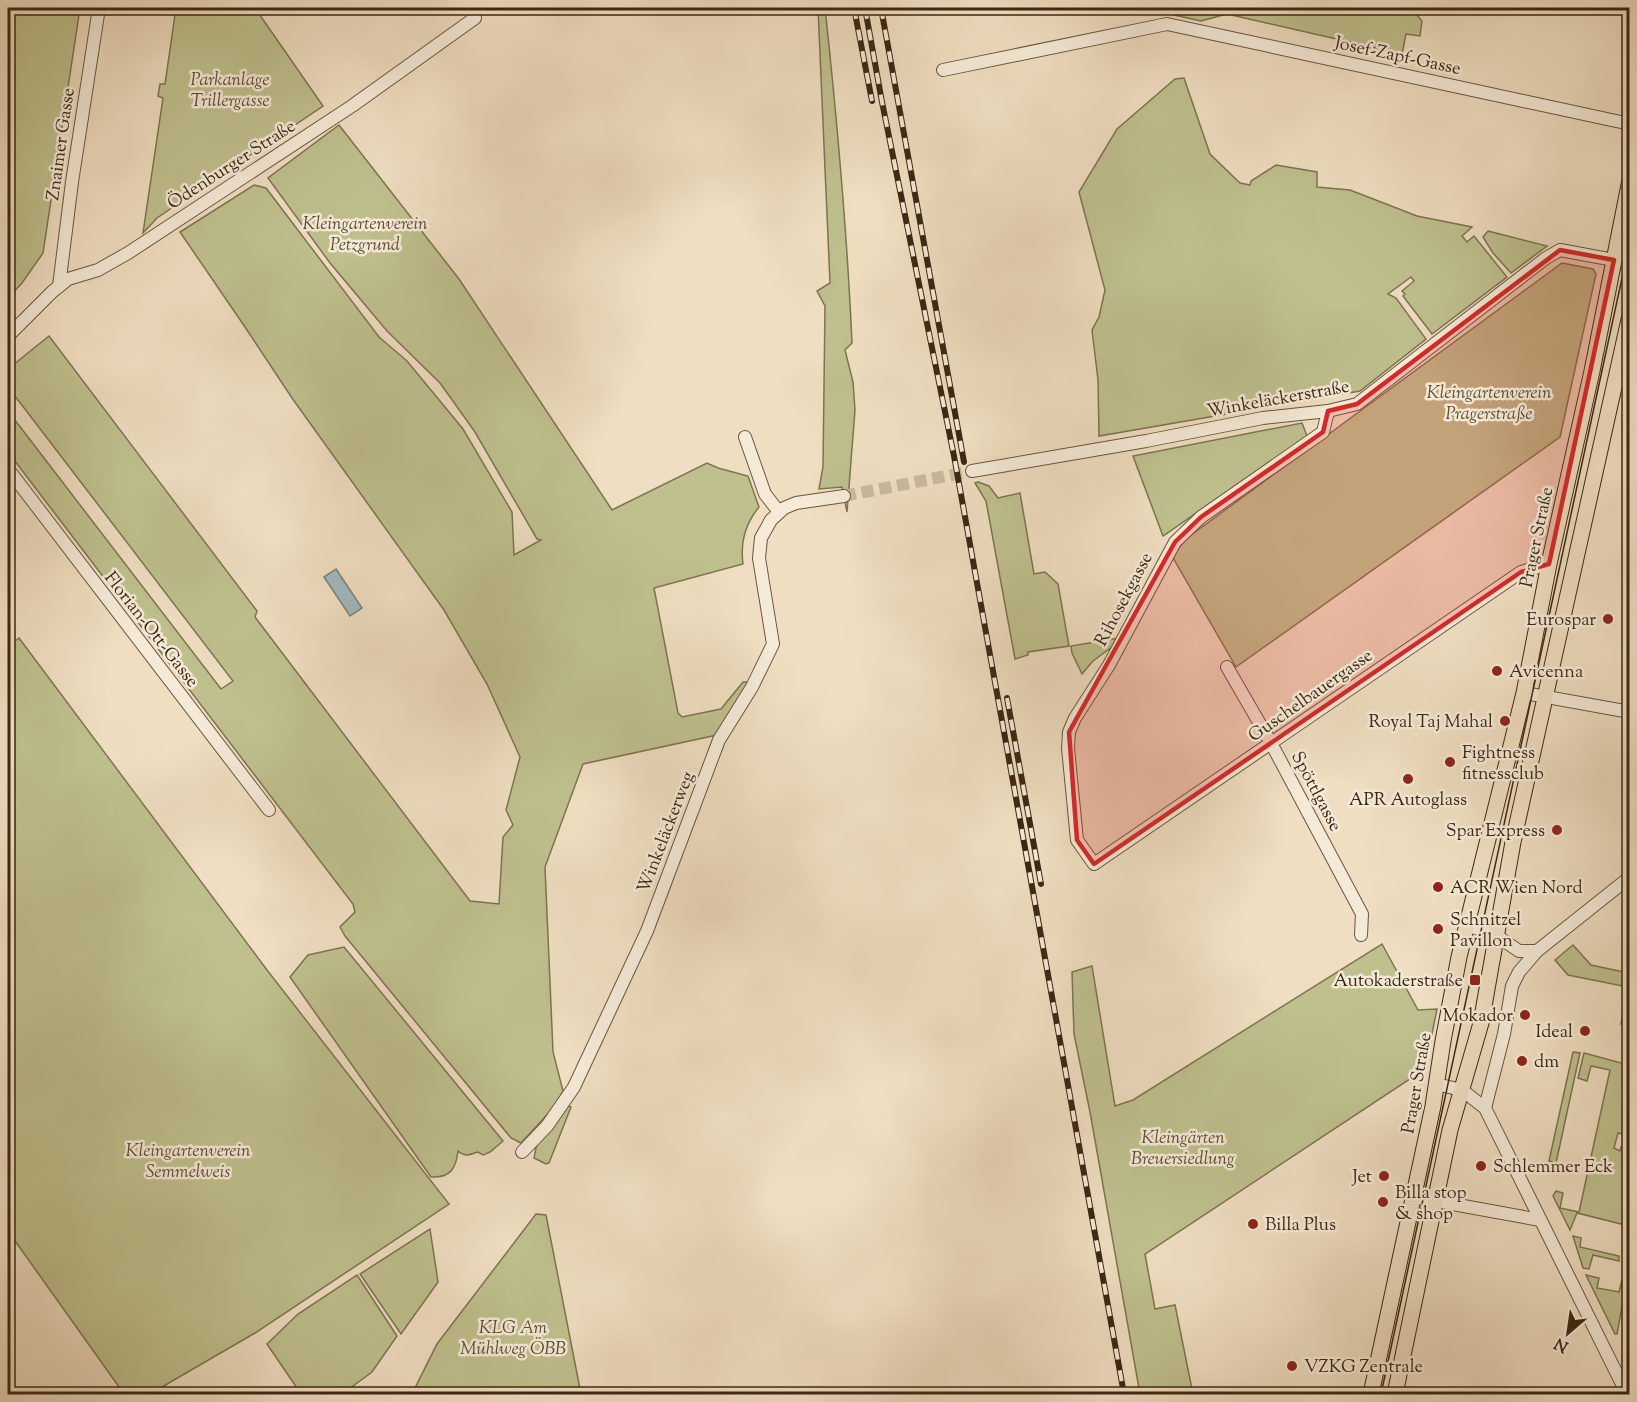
<svg xmlns="http://www.w3.org/2000/svg" width="1637" height="1402" viewBox="0 0 1637 1402" font-family="'Sorts Mill Goudy',serif">
<style>
.green{fill:#bfc08e;stroke:#7d7450;stroke-width:1.5}
.water{fill:#a0b9bf;stroke:#787f7a;stroke-width:1.5}
.lines{fill:none;stroke-linecap:round;stroke-linejoin:round}
.minor-tunnel{stroke:#cbb99e;stroke-width:12;stroke-dasharray:12 6;stroke-linecap:butt}
.minor-casing{stroke:#68553e;stroke-width:14}
.major-casing{stroke:#3b2712;stroke-width:17}
.minor{stroke:#f5ead7;stroke-width:12}
.major{stroke:#efdec1;stroke-width:15}
.tram{stroke:#3b2712;stroke-width:1.5}
.rail-casing{stroke:#3b2712;stroke-width:6}
.rail{stroke:#f5ead7;stroke-width:4;stroke-dasharray:11;stroke-linecap:butt}
.marked{fill:#d62828;fill-opacity:0.2;stroke:#d62828;stroke-width:4.5;stroke-linejoin:round}
.poi-dot{fill:#8f2418;stroke:#f5ead7;stroke-width:2}
.labels{text-anchor:middle;stroke-width:5;stroke-linejoin:round;paint-order:stroke}
.street-label{font-size:18px;fill:#3b2712;stroke:#f5ead7}
.park-label{font-size:18px;font-style:italic;fill:#5c4d31;stroke:#f5ead7}
.poi-label{font-size:18px;fill:#3b2712;stroke:#f5ead7;text-anchor:start}
</style>
<rect width="100%" height="100%" fill="#efdec1"/>
<filter id="stains"><feTurbulence type="fractalNoise" baseFrequency=".00333" numOctaves="4"/><feColorMatrix values="0 0 0 0 .2 0 0 0 0 .09 0 0 0 0 .02 0 0 0 .5 -.17"/></filter>
<radialGradient id="worn" r=".72"><stop offset=".6" stop-color="#630" stop-opacity="0"/><stop offset="1" stop-color="#630" stop-opacity=".3"/></radialGradient>
<g class="green">
<path d="M8,8H80L43,253L22,283L8,298V129L10,126L8,123Z"/>
<path d="M176,8H255L323,106L157,218L143,233L163,98L158,96L160,84H165Z"/>
<path d="M818,8H825C837,119 847,231 852,343L845,350L853,382L855,410L847,512L842,487L819,489L823,467L825,306L817,291L830,283Z"/>
<path d="M1182,8H1411L1422,21L1420,36L1406,34L1402,54L1227,14L1201,21L1174,15Z"/>
<path d="M1184,78L1210,154L1240,183L1250,185L1251,181L1276,165L1317,172V187L1350,190L1417,216L1472,227L1462,236L1467,242L1474,236L1507,277L1432,334L1403,296L1405,294L1402,291L1414,281L1411,277L1388,294L1396,298L1426,339L1360,391L1099,436L1098,380L1092,330L1099,317L1105,290L1079,192L1117,129L1175,79Z"/>
<path d="M339,125L459,279L612,510L707,463L718,468L748,476L759,507C745,524 740,542 743,564L654,588L678,713L682,717L721,709L743,682H750L717,735L583,764L545,867L553,1052L563,1091L556,1105L521,1143L511,1138L345,936L340,927L355,912L353,904L8,452V411L221,689L233,681L8,387V369L49,336L257,611L255,617L470,901L499,904L503,837L513,825L506,810L520,757L487,684L444,610L292,398L245,327L180,232L254,185L266,188L379,337L407,361L463,429L512,512L514,555L541,540L537,539L475,432L440,383L387,331L330,263L268,178Z"/>
<path d="M1488,231L1547,246L1511,273L1493,253L1483,237Z"/>
<path d="M1562,263L1593,269L1596,274L1560,437L1236,667L1172,556L1187,538Z"/>
<path d="M1302,423L1307,436L1163,536L1133,456Z"/>
<path d="M978,482L989,486L998,498L1020,493L1034,574L1045,572L1058,584L1069,646L1028,652V655L1015,659L986,501L975,483Z"/>
<path d="M19,638L267,970L449,1204L255,1333L150,1394H124L8,1231V646Z"/>
<path d="M1119,638L1116,644L1093,661L1082,674L1072,653L1071,646Z"/>
<path d="M1382,944L1418,1010L1437,1009L1425,1069L1145,1254L1155,1309L1175,1305L1193,1394H1140L1090,1112L1074,1034L1072,972L1092,966L1115,1106L1133,1100Z"/>
<path d="M1573,945L1591,965L1629,973V1026L1621,1024L1628,987L1568,975L1555,960Z"/>
<path d="M344,947L503,1141L490,1152L483,1155L478,1152C470,1154 466,1158 458,1151C456,1169 450,1178 431,1177L290,977L308,955Z"/>
<path d="M1573,1052L1580,1053L1556,1163L1549,1161Z"/>
<path d="M1584,1053L1629,1065L1630,1108L1627,1120H1625L1624,1134L1618,1133L1614,1148L1620,1151L1621,1147L1629,1149V1226L1577,1213L1570,1230L1553,1196L1556,1191L1563,1193L1560,1208L1579,1212L1610,1070L1591,1066L1587,1081L1578,1078Z"/>
<path d="M567,1106L571,1107L549,1163L546,1164L534,1158L537,1142Z"/>
<path d="M536,1214L546,1215L581,1394H412L437,1344Z"/>
<path d="M430,1229L438,1282L401,1334L360,1274Z"/>
<path d="M1573,1236L1581,1238L1580,1247L1619,1256V1261L1593,1255L1589,1269L1583,1268Z"/>
<path d="M357,1275L397,1336L372,1372L342,1394H301L267,1344L298,1314Z"/>
<path d="M1586,1275L1599,1278L1597,1288L1619,1292L1622,1280L1627,1279L1617,1334H1615Z"/>
</g>
<path class="water" d="M336,569L362,608L350,616L324,577Z"/>
<g class="lines">
<path class="minor-tunnel" d="M844,496L972,471"/>
<g class="minor-casing">
<g id="minor">
<path d="M943,70L1167,24L1630,124"/>
<path d="M59,286L72,182L99,8"/>
<path d="M8,336L52,292L68,279L98,270L128,253L352,106L475,18"/>
<path d="M1328,411L1323,432L1201,517L1175,542L1109,665L1075,718L1069,732L1068,748L1077,840L1094,864L1521,572L1549,564"/>
<path d="M745,437L765,494L779,512"/>
<path d="M8,469L269,810"/>
<path d="M972,471L1146,441L1263,418L1328,411L1357,404L1546,258L1560,250L1614,260"/>
<path d="M1227,667L1271,743L1362,914L1361,935"/>
<path d="M1524,693L1630,712"/>
<path d="M1467,925L1497,936L1519,951H1537L1630,877"/>
<path d="M1436,1084L1462,1090L1485,1108L1627,1394"/>
<path d="M1485,1108L1504,1034L1512,986L1519,972L1537,951"/>
<path d="M522,1152L547,1126L574,1087L647,931L719,740L752,687L773,644L759,558L761,538L771,520L784,508L796,503L844,496"/>
<path d="M1414,1197L1540,1220"/>
</g>
</g>
<g class="major-casing">
<g id="major">
<path d="M1371,1394L1433,1106L1443,1041L1459,957L1524,693L1549,564L1592,371L1630,180"/>
<path d="M1395,1394L1450,1130L1481,1023L1513,842L1630,315"/>
</g>
</g>
<use href="#minor" class="minor"/>
<use href="#major" class="major"/>
<path class="tram" d="M1381,1394L1630,241"/>
<g class="rail-casing">
<g id="rail">
<path d="M854,8L872,101"/>
<path d="M865,8L882,102L954,456L1124,1394"/>
<path d="M881,8L964,462"/>
<path d="M1007,698L1041,884"/>
</g>
</g>
<use href="#rail" class="rail"/>
</g>
<path class="marked" d="M1560,250L1614,260L1549,564L1521,572L1094,864L1077,840L1069,732L1175,542L1201,517L1323,432L1328,411L1357,404Z"/>
<g class="poi-dot">
<circle cx="1608" cy="619" r="6"/>
<circle cx="1497" cy="671" r="6"/>
<circle cx="1505" cy="721" r="6"/>
<circle cx="1450" cy="762" r="6"/>
<circle cx="1408" cy="779" r="6"/>
<circle cx="1557" cy="830" r="6"/>
<circle cx="1438" cy="887" r="6"/>
<circle cx="1438" cy="929" r="6"/>
<rect x="1469" y="974" width="12" height="12" rx="3"/>
<circle cx="1525" cy="1015" r="6"/>
<circle cx="1585" cy="1031" r="6"/>
<circle cx="1522" cy="1061" r="6"/>
<circle cx="1481" cy="1166" r="6"/>
<circle cx="1384" cy="1176" r="6"/>
<circle cx="1383" cy="1202" r="6"/>
<circle cx="1253" cy="1224" r="6"/>
<circle cx="1292" cy="1366" r="6"/>
</g>
<g class="labels">
<g class="street-label">
<text transform="translate(1398 55) rotate(12)" y="6">Josef-Zapf-Gasse</text>
<text transform="translate(60 144) rotate(-82)" y="6">Znaimer Gasse</text>
<text transform="translate(231 164) rotate(-33)" y="6">Ödenburger Straße</text>
<text transform="translate(1278 398) rotate(-10)" y="6">Winkeläckerstraße</text>
<text transform="translate(1536 537) rotate(-78)" y="6">Prager Straße</text>
<text transform="translate(1123 599) rotate(-62)" y="6">Rihosekgasse</text>
<text transform="translate(152 629) rotate(52)" y="6">Florian-Ott-Gasse</text>
<text transform="translate(1310 695) rotate(-35)" y="6">Guschelbauergasse</text>
<text transform="translate(1317 791) rotate(62)" y="6">Spöttlgasse</text>
<text transform="translate(665 832) rotate(-69)" y="6">Winkeläckerweg</text>
<text transform="translate(1416 1083) rotate(-80)" y="6">Prager Straße</text>
</g>
<g class="park-label">
<text x="230" y="85">Parkanlage<tspan x="230" dy="21">Trillergasse</tspan></text>
<text x="365" y="229">Kleingartenverein<tspan x="365" dy="21">Petzgrund</tspan></text>
<text x="1489" y="398">Kleingartenverein<tspan x="1489" dy="21">Pragerstraße</tspan></text>
<text x="1183" y="1143">Kleingärten<tspan x="1183" dy="21">Breuersiedlung</tspan></text>
<text x="188" y="1156">Kleingartenverein<tspan x="188" dy="21">Semmelweis</tspan></text>
<text x="513" y="1333">KLG Am<tspan x="513" dy="21">Mühlweg ÖBB</tspan></text>
</g>
<g class="poi-label">
<text x="1596" y="625" text-anchor="end">Eurospar</text>
<text x="1509" y="677">Avicenna</text>
<text x="1493" y="727" text-anchor="end">Royal Taj Mahal</text>
<text x="1462" y="758">Fightness<tspan x="1462" dy="21">fitnessclub</tspan></text>
<text x="1408" y="805" text-anchor="middle">APR Autoglass</text>
<text x="1545" y="836" text-anchor="end">Spar Express</text>
<text x="1450" y="893">ACR Wien Nord</text>
<text x="1450" y="925">Schnitzel<tspan x="1450" dy="21">Pavillon</tspan></text>
<text x="1463" y="986" text-anchor="end">Autokaderstraße</text>
<text x="1513" y="1021" text-anchor="end">Mokador</text>
<text x="1573" y="1037" text-anchor="end">Ideal</text>
<text x="1534" y="1067">dm</text>
<text x="1493" y="1172">Schlemmer Eck</text>
<text x="1372" y="1182" text-anchor="end">Jet</text>
<text x="1395" y="1198">Billa stop<tspan x="1395" dy="21">&amp; shop</tspan></text>
<text x="1265" y="1230">Billa Plus</text>
<text x="1304" y="1372">VZKG Zentrale</text>
</g>
</g>
<rect width="1637" height="1402" fill="none" stroke="#efdec1" stroke-width="30"/>
<rect x="9" y="9" width="1619" height="1384" fill="none" stroke="#3b2712" stroke-width="3"/>
<rect x="15" y="15" width="1607" height="1372" fill="none" stroke="#3b2712" stroke-width="1.5"/>
<g transform="translate(1568 1333) rotate(209)" stroke="#f5ead7" stroke-width="4.5" paint-order="stroke">
<path d="M0-4.5L10 22L0 15L-10 22Z" fill="#3b2712"/>
<text y="-9" font-size="16" font-weight="bold" text-anchor="middle" fill="#3b2712">N</text>
</g>
<rect width="100%" height="100%" filter="url(#stains)"/>
<rect width="100%" height="100%" fill="url(#worn)"/>
</svg>
